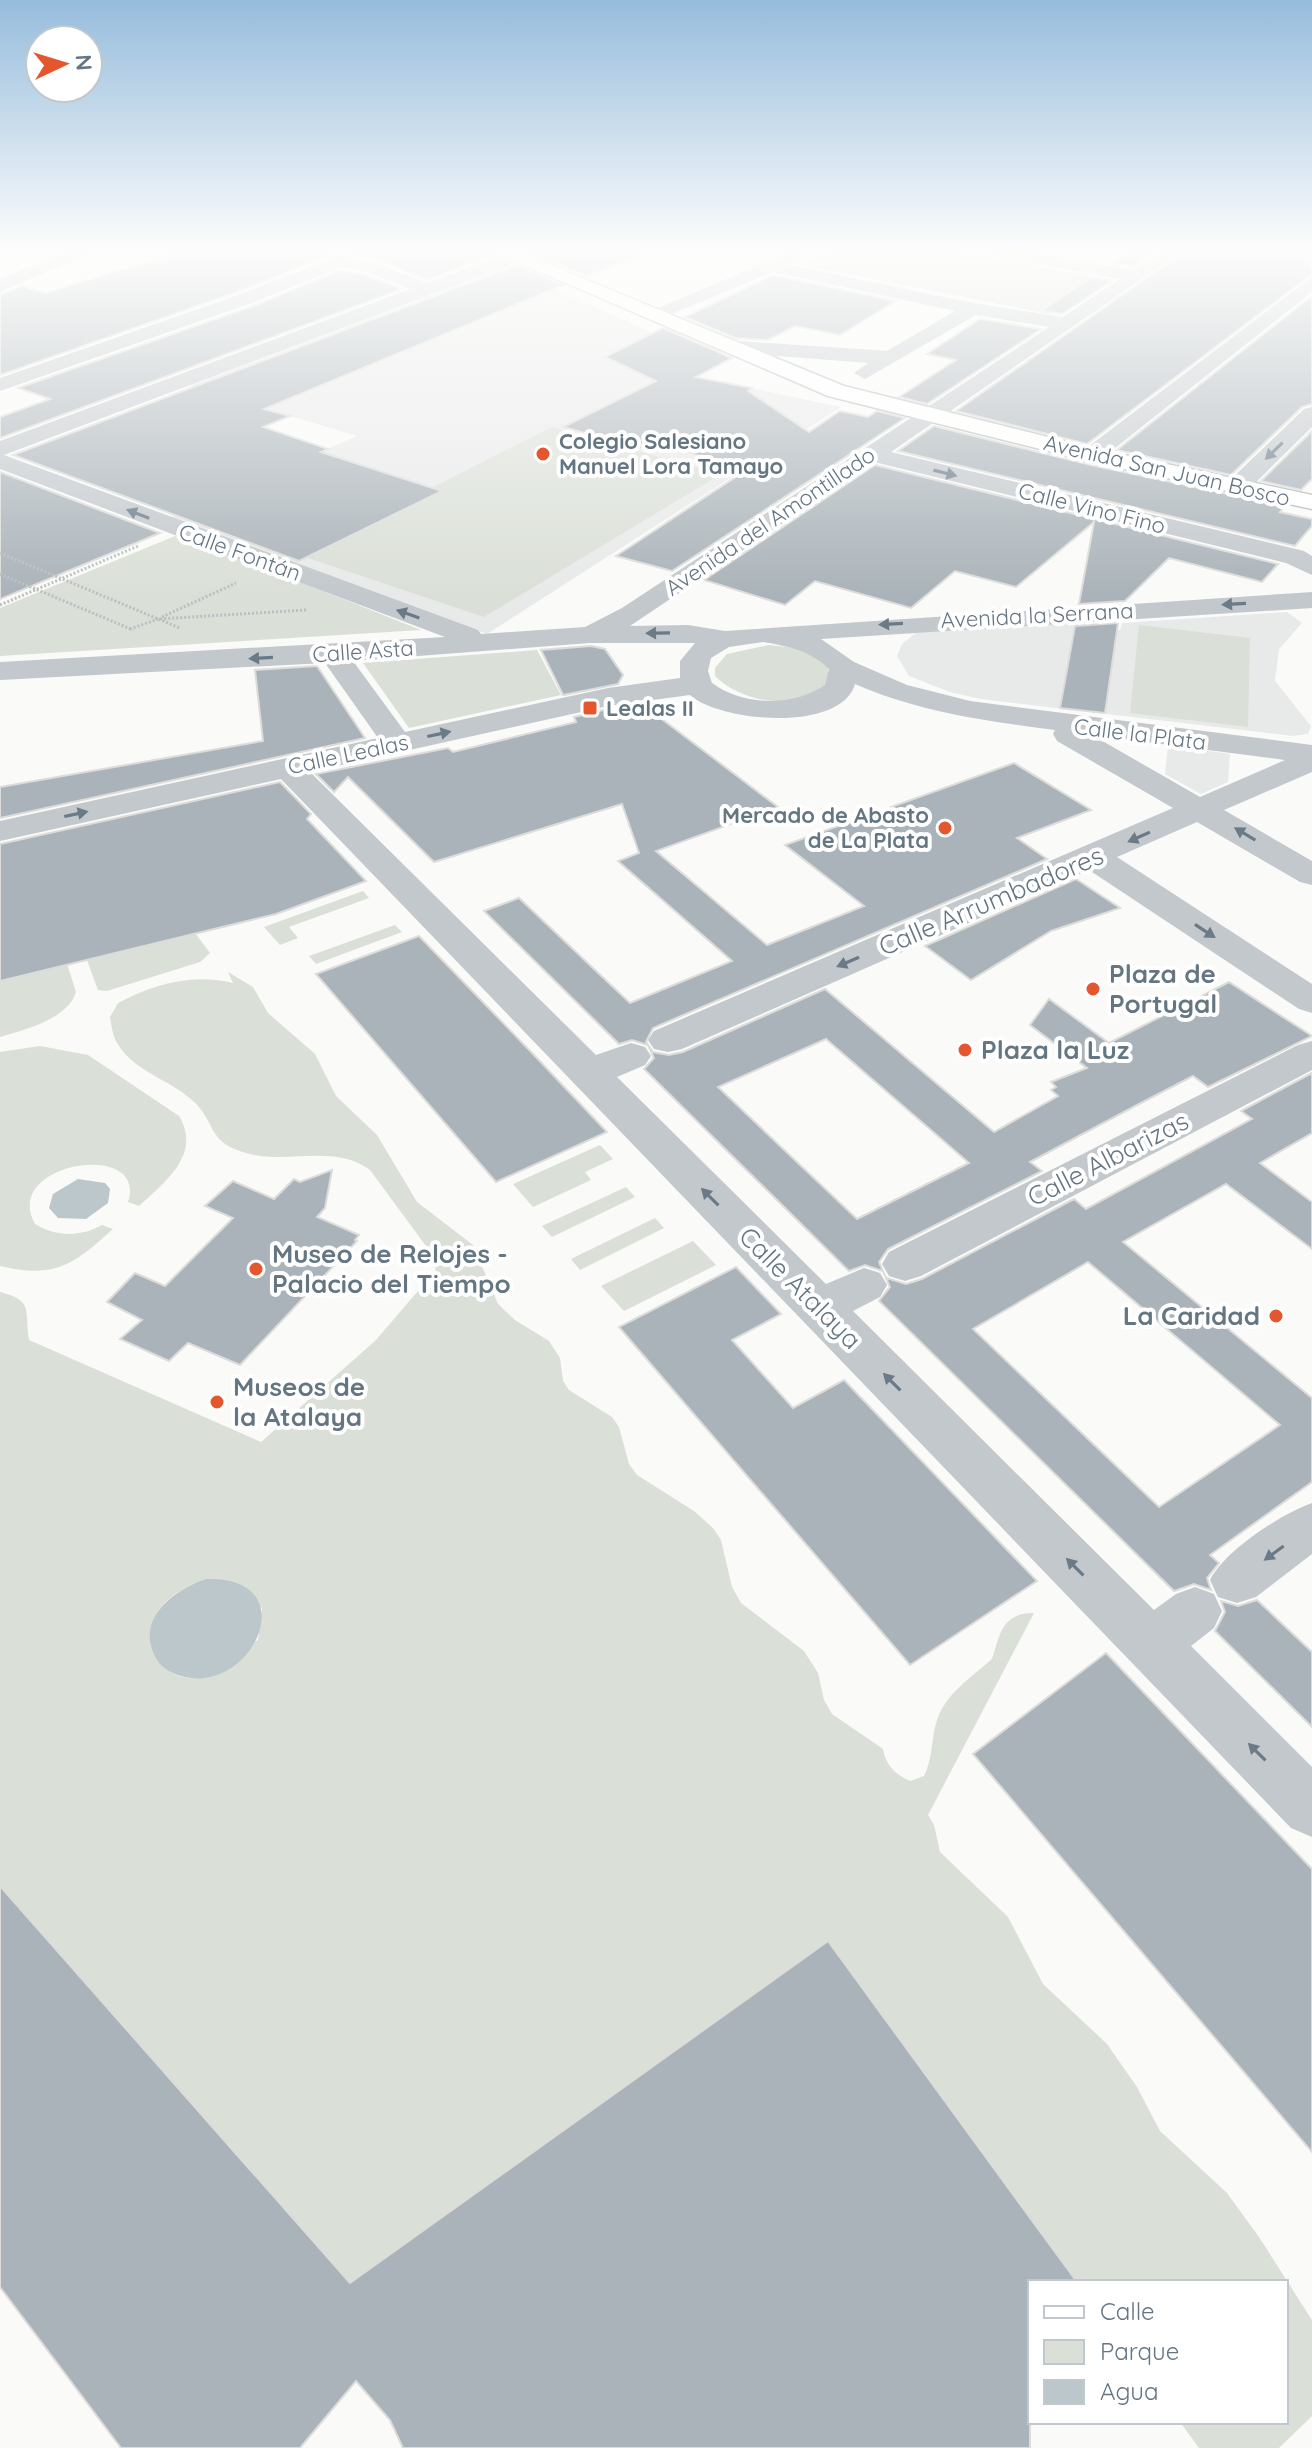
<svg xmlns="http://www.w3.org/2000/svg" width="1312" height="2448" viewBox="0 0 1312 2448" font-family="Quicksand,sans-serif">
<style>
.built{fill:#e8e9e9}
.green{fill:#dadfd7;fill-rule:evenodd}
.water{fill:#bbc7cb}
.building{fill:#aab3b9;stroke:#dcdcda;stroke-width:2;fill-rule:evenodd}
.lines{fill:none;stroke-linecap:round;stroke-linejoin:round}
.major-casing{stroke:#b5babe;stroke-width:3}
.path{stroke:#bbbfc2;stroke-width:3;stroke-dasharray:2 2;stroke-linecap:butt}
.minor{fill:#c3c8cc;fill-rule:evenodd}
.major{fill:#fff;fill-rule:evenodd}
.oneway{fill:#6a7a87}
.poi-dot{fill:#e4572e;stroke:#fff;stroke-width:3}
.labels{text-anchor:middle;stroke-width:8;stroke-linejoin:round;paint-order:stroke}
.far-poi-label{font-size:22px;font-weight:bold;fill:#657683;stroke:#fff;text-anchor:start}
.far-street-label{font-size:22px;fill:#657683;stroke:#fff}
.street-label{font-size:26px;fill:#657683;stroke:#fff}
.poi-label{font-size:26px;font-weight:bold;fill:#657683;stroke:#fff;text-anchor:start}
</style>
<rect width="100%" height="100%" fill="#fafaf8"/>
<g class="built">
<path d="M501,266L722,363L698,377L841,407L487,634L171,517L357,436L189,386Z"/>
<path d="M1287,612L1302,623L1279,649L1275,681L1311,726L1308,734L1293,736L981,699L950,692L909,676L897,656L902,644L916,633L1058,622L1120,630L1122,623Z"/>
<path d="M1168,745L1230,754L1228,782L1201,794L1165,774Z"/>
</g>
<g class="green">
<path d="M828,252H961L1103,278L1049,314L802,265Z"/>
<path d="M552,427L721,474L484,617L299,555Z"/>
<path d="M180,534L421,630L0,656V608Z"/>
<path d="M1139,625L1250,638L1248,727L1130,713Z"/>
<path d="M769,645L804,649L828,667L829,681C801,714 742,703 715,676V668L727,654Z"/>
<path d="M537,650L561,695L409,728L363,663Z"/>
<path d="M363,891L369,898L289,927L298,938L280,945L264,927Z"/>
<path d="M395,925L402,932L316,964L309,956Z"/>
<path d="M195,933L210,953L200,962L107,991L98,990L87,960Z"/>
<path d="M67,964L76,992C68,1019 24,1030 0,1037V981Z"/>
<path d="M228,972L253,987L268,1013L315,1054L336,1096L377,1135L417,1202L473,1245L498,1304L515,1320L549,1341L560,1358L563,1381L569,1390L612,1417L619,1427L629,1464L637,1475L694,1511L713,1528L721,1540L732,1587L741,1603L804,1651L818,1673L824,1700L832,1714L883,1749C886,1766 895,1774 910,1781L924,1776C933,1759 931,1738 937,1720C946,1693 972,1677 992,1659C1000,1635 1001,1613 1034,1613L928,1815L934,1825L940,1852L1008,1917L1043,1984L1107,2044L1137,2087L1160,2131L1227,2193L1259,2237L1312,2320V2416L1279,2448H1199L1180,2422H1286V2282H1077L827,1941L350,2283L0,1886V1292C35,1301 24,1311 29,1340L261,1442L376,1340L436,1270L429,1250L370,1170C334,1143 288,1165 246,1153C206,1142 217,1122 192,1100C170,1080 136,1072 119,1046C113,1038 112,1028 110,1017L118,1003C154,984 193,973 233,983ZM206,1579L262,1608L258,1640C245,1649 209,1677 195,1678C180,1679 167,1672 159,1659C136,1619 169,1591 206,1579Z"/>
<path d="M40,1046L88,1055L179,1116C202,1154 165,1182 139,1206L128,1202C149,1139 0,1162 35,1224C56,1237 81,1237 102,1225L113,1229C73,1265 55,1279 0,1266V1052Z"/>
<path d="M600,1145L613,1159L585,1172L591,1180L533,1207L513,1184Z"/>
<path d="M626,1187L635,1197L552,1237L542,1226Z"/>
<path d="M655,1218L664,1228L580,1270L571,1259Z"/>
<path d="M693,1241L716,1265L624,1311L601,1286Z"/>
</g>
<g class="water">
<path d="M78,1179L105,1183L110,1189L108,1203L86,1219L58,1218L49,1208L53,1194Z"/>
<path d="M206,1579C313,1576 246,1709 171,1672C161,1667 155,1659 152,1649C140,1614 178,1588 206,1579Z"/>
</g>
<g class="building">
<path d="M178,252H339L237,292L0,375V295L22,286L46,293Z"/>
<path d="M340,252H491L494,255L427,280L380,261Z"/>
<path d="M527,252H641L642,256L586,276Z"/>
<path d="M1127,252H1155L1133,267L1111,263Z"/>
<path d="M1184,252H1312V274L1087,444L956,411Z"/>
<path d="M517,265L563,285L264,409L290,416L263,427L328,449L321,452L442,491L299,561L13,455Z"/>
<path d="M341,270L366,275L402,289L0,438V417L50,399L18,388L253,306Z"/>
<path d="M773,275L896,301L840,335L795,326L768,340L735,338L685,317Z"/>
<path d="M1091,277L1112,281L1062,314L1041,311Z"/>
<path d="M1312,296V404L1302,407L1231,475L1117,450Z"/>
<path d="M980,319L1041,329L927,404L899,397L956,360L927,354Z"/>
<path d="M663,328L732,358L696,377L752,388L748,391L809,432L840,411L868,417L877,411L905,418L672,571L616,556L737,476L668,441L650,451L563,427L656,381L605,357Z"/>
<path d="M934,426L1091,465L1285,506L1280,512L1312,519V526L1295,546L898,451Z"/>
<path d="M1312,431V479L1301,490L1261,481Z"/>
<path d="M875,465L1278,564L1262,582L1169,558L1125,601L1079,604L1094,522L1016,587L955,571L911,608L815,581L785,605L704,580Z"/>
<path d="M0,472L160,533L0,599Z"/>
<path d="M1118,623L1105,713L1060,708L1075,626Z"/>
<path d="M591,646L605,649L623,675L618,684L563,695L541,650Z"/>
<path d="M317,666L365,738L0,818V787L263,741L255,670Z"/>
<path d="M603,710L659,717L778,807L656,851L767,945L864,906L785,845L1014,763L1091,810L1017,838L1047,859L653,1028L646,1042L653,1052L669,1055L683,1052L825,989L994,1132L1058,1096L1051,1090L1056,1087L1051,1082L1087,1068L1030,1025L1049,999L1109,1043L1229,982L1312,1036L1208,1087L1193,1076L1137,1105L1030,1162L1042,1171L888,1249L879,1262L886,1278L906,1284L922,1279L1074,1199L1086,1209L1252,1119L1241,1111L1312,1073V1133L1260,1163L1312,1202V1249L1226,1184L1123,1242L1312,1398V1482L1210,1555L1219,1563L1207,1578L1211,1590L1194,1584L1174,1591L879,1301L890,1287L883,1271L865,1265L849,1271L644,1069L654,1058L648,1045L632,1040L619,1044L484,911L519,898L630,1003L732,961L618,861L639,853L622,804L434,862L348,777L334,792L316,774L448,748L453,752L576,722L574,717ZM826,1039L969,1163L857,1219L718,1087ZM1088,1262L1280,1425L1159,1507L973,1329Z"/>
<path d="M280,782L311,814L307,819L366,881L276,914L0,981V844Z"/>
<path d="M1076,879L1120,908L1051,931L971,980L925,946Z"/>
<path d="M419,936L534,1055L607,1132L496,1182L316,974Z"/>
<path d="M332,1170L325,1208L317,1217L359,1235L355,1240L357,1241L240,1365L188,1343L169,1361L120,1339L142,1320L107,1302L135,1273L165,1286L233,1218L205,1206L233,1181L274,1199L294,1179L300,1182Z"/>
<path d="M736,1267L781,1314L732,1340L793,1408L844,1380L1037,1581L910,1665L619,1327Z"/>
<path d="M1257,1600L1312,1652V1727L1215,1631L1225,1612L1221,1601L1238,1606Z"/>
<path d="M1106,1653L1312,1869V2152L973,1754Z"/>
<path d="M0,1886L350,2283L828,1941L1077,2282H1030V2448H403L390,2420L356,2381L300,2448H121L0,2287Z"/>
</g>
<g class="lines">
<g class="major-casing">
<path id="major" d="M494,252H519L844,386L1092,448L1312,495V509L1092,462L828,396Z"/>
</g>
<g class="path">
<path d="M0,553L180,628"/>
<path d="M0,574L133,630"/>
<path d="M0,605L138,546"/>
<path d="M162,617L236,583"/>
<path d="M130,629L158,619L306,610"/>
</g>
<g class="minor">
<path d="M68,252H93L0,292V279Z"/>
<path d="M789,252L807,255L790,265L973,303L1063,317L1120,279L999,257L990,252H1031L1134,270L1160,252H1181L891,452L1304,551L1312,556V575L1286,563L874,462L630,626L688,625L725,631L1312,592V608L821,639L854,662L907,685L970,701L1312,745V772L1224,810L1312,861V885L1300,882L1197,822L1117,857L1312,984V1013L1299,1009L1089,870L682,1049L668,1052L654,1049L648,1040L654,1031L1173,808L1057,741L1053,734L1055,730C986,721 919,712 855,684C841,733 720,722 690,695L608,706L310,772L596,1055L631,1043L645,1047L651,1056L645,1065L617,1077L826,1284L864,1268L880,1273L887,1285L880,1297L853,1311L1154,1610L1176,1594L1195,1587L1214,1594L1222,1611L1214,1628L1191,1646L1312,1767V1837L1291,1828L281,779L0,841V821L378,738L325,663L0,680V662L445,637L0,469V441L410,289L367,272L341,267L252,303L0,391V378L238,295L339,255L379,264L427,283L508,253H520V261L4,455L478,630L481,634L585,627L622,608L1049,327L976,315L865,379L854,373L868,363L725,352L715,346L725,340L887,351L955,311L773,272L659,319L652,321L642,315ZM763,642C788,646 811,651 829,669L825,685C793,707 743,706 712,683L708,671L711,658L729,647ZM590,643H695L680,661V678L608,688L405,732L353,661ZM1092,735L1285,760L1200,797Z"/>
<path d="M1312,277V292L1100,460H1084L1080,455L1084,450Z"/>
<path d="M1312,407V427L1245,493H1227L1224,488L1227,483L1304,409Z"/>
<path d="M1312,1041V1070L921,1276L905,1281L889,1276L882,1264L889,1252L1298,1045Z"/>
<path d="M1312,1503V1554L1256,1597L1237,1603L1218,1597L1210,1580C1224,1551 1281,1514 1312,1503Z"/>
</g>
<use href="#major" class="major"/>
</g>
<defs><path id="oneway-solid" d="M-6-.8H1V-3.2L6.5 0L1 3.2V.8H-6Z" transform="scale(2)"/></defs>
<g class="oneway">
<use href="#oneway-solid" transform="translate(1274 451) rotate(136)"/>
<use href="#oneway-solid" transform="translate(945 473) rotate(14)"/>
<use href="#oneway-solid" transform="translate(138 514) rotate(-159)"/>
<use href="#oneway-solid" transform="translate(1234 604) rotate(177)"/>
<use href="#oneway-solid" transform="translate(408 614) rotate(-161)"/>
<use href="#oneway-solid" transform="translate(891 624) rotate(177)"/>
<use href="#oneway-solid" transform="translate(658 633) rotate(179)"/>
<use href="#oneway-solid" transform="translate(261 658) rotate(177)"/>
<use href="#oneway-solid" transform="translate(439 734) rotate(-12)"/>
<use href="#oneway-solid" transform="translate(76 814) rotate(-12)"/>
<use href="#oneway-solid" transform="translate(1245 834) rotate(-149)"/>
<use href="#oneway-solid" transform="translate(1139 837) rotate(156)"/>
<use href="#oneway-solid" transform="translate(1205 931) rotate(33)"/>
<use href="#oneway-solid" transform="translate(848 962) rotate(157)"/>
<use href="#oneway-solid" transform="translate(710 1197) rotate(-135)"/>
<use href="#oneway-solid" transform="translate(892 1382) rotate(-135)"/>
<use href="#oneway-solid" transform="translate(1274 1553) rotate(144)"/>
<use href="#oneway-solid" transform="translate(1075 1567) rotate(-135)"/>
<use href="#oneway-solid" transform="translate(1257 1752) rotate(-135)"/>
</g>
<linearGradient id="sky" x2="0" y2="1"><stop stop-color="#96bcdc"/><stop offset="0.42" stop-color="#fdfdfc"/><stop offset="1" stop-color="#fdfdfc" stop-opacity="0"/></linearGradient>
<rect width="1312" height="595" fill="url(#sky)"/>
<g class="poi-dot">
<circle cx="543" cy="454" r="8"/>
<rect x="582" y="700" width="16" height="16" rx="4"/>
<circle cx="945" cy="828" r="8"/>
<circle cx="1093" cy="989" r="8"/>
<circle cx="965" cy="1050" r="8"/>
<circle cx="256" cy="1269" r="8"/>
<circle cx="1276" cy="1316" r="8"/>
<circle cx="217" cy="1402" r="8"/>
</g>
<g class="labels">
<g class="far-poi-label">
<text x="559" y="449">Colegio Salesiano<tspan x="559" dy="25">Manuel Lora Tamayo</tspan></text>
<text x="606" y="716">Lealas II</text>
<text x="929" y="823" text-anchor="end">Mercado de Abasto<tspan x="929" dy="25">de La Plata</tspan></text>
</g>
<g class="far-street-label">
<text transform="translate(1167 470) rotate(13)" y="8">Avenida San Juan Bosco</text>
<text transform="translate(1092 508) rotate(14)" y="8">Calle Vino Fino</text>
<text transform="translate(770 521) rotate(-34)" y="8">Avenida del Amontillado</text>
<text transform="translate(240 552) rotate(20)" y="8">Calle Fontán</text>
<text transform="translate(1037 615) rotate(-3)" y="8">Avenida la Serrana</text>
<text transform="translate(363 651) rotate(-4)" y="8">Calle Asta</text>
<text transform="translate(1140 734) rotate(7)" y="8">Calle la Plata</text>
<text transform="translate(348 754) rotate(-12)" y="8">Calle Lealas</text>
</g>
<g class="street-label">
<text transform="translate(991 901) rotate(-23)" y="9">Calle Arrumbadores</text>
<text transform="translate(1108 1159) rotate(-27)" y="9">Calle Albarizas</text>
<text transform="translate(800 1288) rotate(45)" y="9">Calle Atalaya</text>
</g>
<g class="poi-label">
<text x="1109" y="983">Plaza de<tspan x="1109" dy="30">Portugal</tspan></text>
<text x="981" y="1059">Plaza la Luz</text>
<text x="272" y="1263">Museo de Relojes -<tspan x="272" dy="30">Palacio del Tiempo</tspan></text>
<text x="1260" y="1325" text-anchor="end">La Caridad</text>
<text x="233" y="1396">Museos de<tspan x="233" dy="30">la Atalaya</tspan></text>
</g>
</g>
<rect x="1028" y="2280" width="260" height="144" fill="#ffffff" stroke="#c1c8cd" stroke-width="2"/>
<rect x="1044" y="2306" width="40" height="12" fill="#ffffff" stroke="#c1c8cd" stroke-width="2"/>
<text x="1100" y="2320" font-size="24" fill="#657683">Calle</text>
<rect x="1044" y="2340" width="40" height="24" fill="#dadfd7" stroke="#c1c8cd" stroke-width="2"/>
<text x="1100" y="2360" font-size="24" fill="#657683">Parque</text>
<rect x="1044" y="2380" width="40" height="24" fill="#bbc7cb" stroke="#c1c8cd" stroke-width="2"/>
<text x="1100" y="2400" font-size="24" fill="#657683">Agua</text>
<g transform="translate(64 64) rotate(86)"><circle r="38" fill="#ffffff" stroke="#c1c8cd" stroke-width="2"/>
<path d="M0-6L14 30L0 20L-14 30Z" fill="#e4572e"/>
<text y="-12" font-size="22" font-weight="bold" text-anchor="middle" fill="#657683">N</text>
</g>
</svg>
